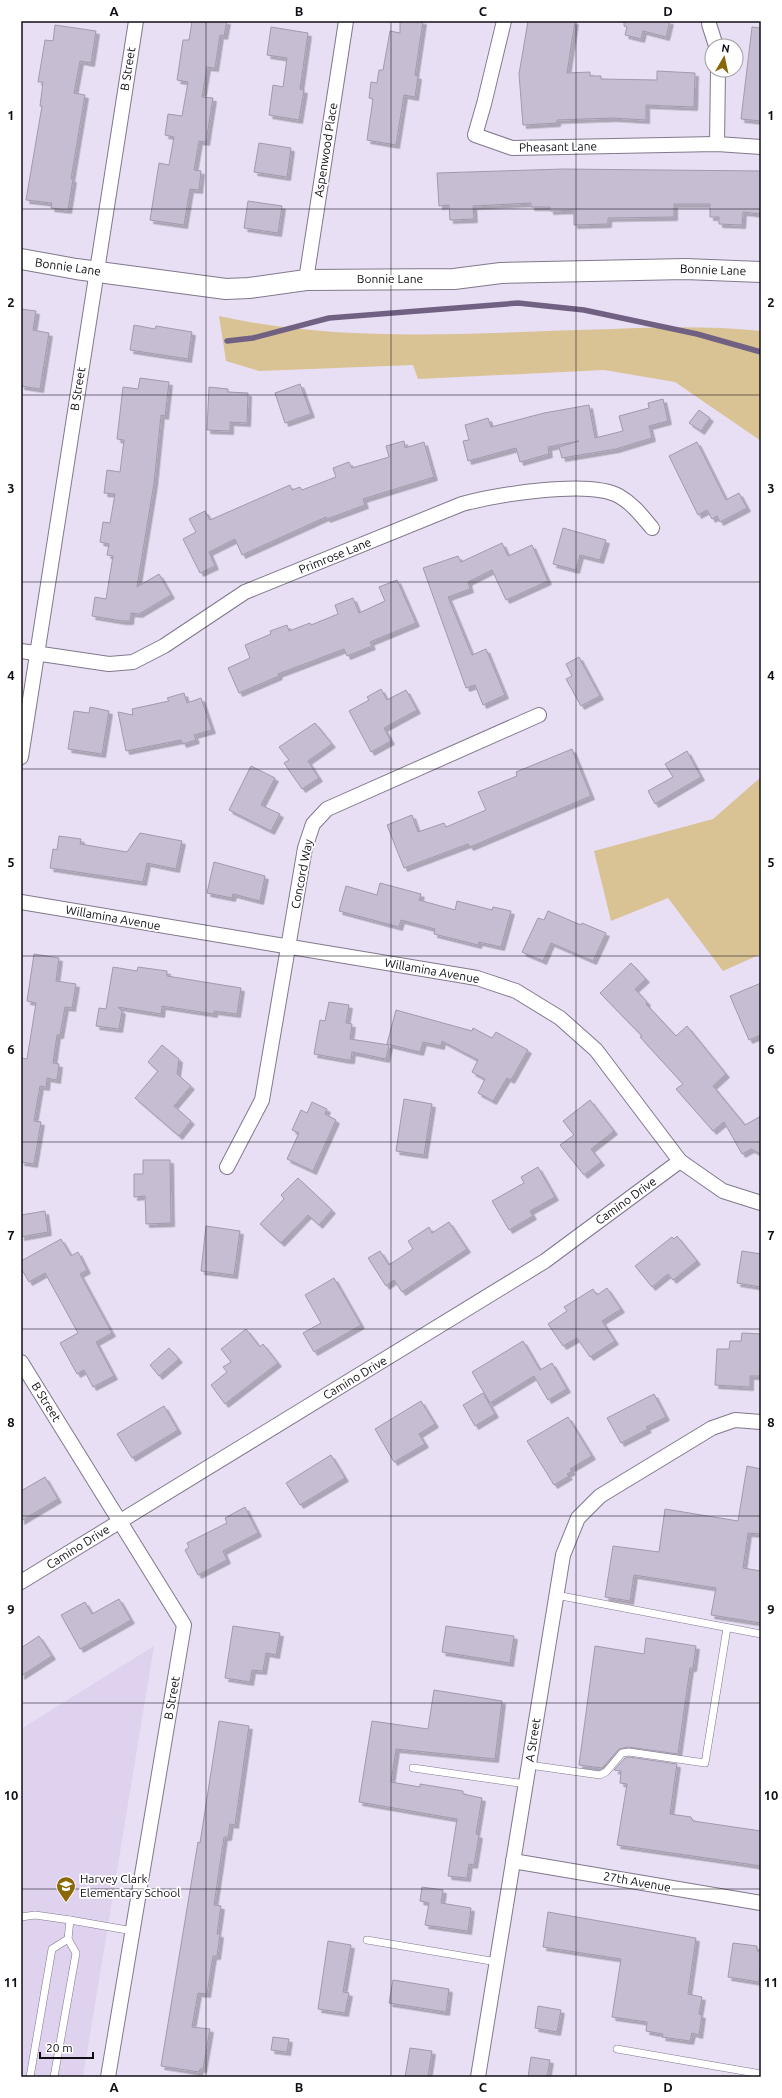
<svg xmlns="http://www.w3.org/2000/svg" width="782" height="2098" viewBox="0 0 782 2098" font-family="Ubuntu,sans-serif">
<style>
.built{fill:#ded2ee}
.green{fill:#d9c395}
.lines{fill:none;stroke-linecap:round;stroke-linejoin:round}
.stream{stroke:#706182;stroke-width:5.5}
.building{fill:#c6bdd2;stroke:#a299ad;filter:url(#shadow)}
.lane-casing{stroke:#81788c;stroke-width:8}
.street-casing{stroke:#81788c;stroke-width:16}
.secondary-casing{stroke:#81788c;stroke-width:22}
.lane{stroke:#fff;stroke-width:7}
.street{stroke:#fff;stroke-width:14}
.secondary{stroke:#fff;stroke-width:20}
.grid{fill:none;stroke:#110d15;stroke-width:1;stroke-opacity:0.55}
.labels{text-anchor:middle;stroke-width:3.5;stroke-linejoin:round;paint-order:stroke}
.street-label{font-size:12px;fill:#110d15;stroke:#fff}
.poi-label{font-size:12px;fill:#110d15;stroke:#fff;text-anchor:start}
.neatline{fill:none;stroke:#110d15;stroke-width:1.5}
.grid-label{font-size:13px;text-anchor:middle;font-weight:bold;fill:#110d15}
</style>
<defs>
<filter id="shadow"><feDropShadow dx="3.5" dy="3.5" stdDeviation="0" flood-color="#0004"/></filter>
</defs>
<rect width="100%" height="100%" fill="#e8dff5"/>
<path class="built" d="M154,1646L83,2077H21V1729Z"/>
<g class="green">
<path d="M219,316C348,345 482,332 613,329C662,327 712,326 761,331V441L675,382L604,370L418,379L413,365L259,371L226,361Z"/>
<path d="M761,777V954L723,971L668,898L611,921L594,851L713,819Z"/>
</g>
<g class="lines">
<path class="stream" d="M227,341L253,338L329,318L518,303L584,310L697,334L761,352"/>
</g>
<g class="building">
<path d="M192,21H227L224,36L220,35L215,68L207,67L202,97L213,98L206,142L199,141L194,170L201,171L199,190L190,189L184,225L150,220L159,163L169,165L174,137L165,135L168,114L182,116L188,82L177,80L183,40H189Z"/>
<path d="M400,21H423L415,75L418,76L415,97L404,95L396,145L367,140L373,99L369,98L371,82L377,83L379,70H383L390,31L400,33Z"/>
<path d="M528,21H575L567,73L590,72V76H601V79L657,80V71L695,73L694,107L646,105V120L613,118L557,120V123L523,125L519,74Z"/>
<path d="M624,21H670L666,37L643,31L641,39L625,35L627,27L624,26Z"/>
<path d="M55,25L96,31L91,63L80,61L74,93L85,95L71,179H73L68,210L51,208L52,203L26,200L42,106H40L43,82H38L45,40L53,41Z"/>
<path d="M271,27L308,33L300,89L304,90L299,120L269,115L273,85L283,87L287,58L267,55Z"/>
<path d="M752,27L761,28V121L741,119Z"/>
<path d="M259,143L291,148L287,177L254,172Z"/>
<path d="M563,169L761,171V214L743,212L742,225L719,224V217H710V204H674V217L608,218V224L574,225V210L550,211V207H531V203L473,206L474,219L450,220L449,205L439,206L437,173Z"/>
<path d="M248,201L282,206L278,233L244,228Z"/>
<path d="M21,309L36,311L33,330L49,333L40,389L21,386Z"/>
<path d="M134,325L155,329L156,326L192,332L188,359L130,350Z"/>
<path d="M140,378L169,382L165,416L161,415L154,483L137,587L159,574L171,595L139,614L131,613L130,621H122L92,616L95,597L106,599L113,556L107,555L109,544L100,542L103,522L110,523L115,494L104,493L107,470L120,472L124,440L117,439L123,387L138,389Z"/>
<path d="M300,384L311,414L285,423L275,393Z"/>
<path d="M209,387L228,389V392L248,393L247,423L230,422V431L207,430Z"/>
<path d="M663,399L668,421L649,426L652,438L616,449L562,458L559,447L579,441L548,447L549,454L520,462L516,448L468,461L463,441L469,440L465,425L488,418L491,427L544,413L589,405L595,438L623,431L619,416L649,408L648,403Z"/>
<path d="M699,410L710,418L701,431L689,423Z"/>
<path d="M404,441L405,448L424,442L434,477L363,499L365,505L327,519L326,517L242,555L235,539L209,552L215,566L200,573L183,539L196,532L189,519L205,511L210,520L290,485L292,490L300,487L302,490L336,477L333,468L349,462L352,468L389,457L386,446Z"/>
<path d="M697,442L726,500L739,493L747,508L720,522L717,516L712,519L707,510L698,515L669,456Z"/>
<path d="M563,528L606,540L600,560L580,555L576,570L553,564Z"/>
<path d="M502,543L508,556L532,545L548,581L506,600L492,570L468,582L470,589L448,597L472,655L486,649L505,695L483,705L475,685L466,688L423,568L458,556L461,562Z"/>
<path d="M397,580L416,623L370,642L372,646L347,656L344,649L278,674L279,676L239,693L228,668L250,658L245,645L271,634L270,631L287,625L289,631L310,623L311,625L338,614L335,605L353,598L359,613L385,601L379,587Z"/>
<path d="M579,657L600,696L581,706L566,679L572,676L566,664Z"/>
<path d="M381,689L387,700L406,690L417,710L384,728L391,741L371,752L349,711L369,700L367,697Z"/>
<path d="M184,693L187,703L201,698L212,730L194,735L196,740L183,744L181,740L126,751L118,712L133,715L132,709L169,701L167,698Z"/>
<path d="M90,707L109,711L102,754L68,749L74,711L89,713Z"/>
<path d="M315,723L332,744L308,761L319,778L302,789L284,763L289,760L279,747Z"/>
<path d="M572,749L591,796L470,847L468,844L404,868L387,825L412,815L418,832L444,823L446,827L486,810L478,792L517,776L516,772Z"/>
<path d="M687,751L701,777L655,804L648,791L673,777L665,764Z"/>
<path d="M251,766L275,778L261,805L280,814L271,831L229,810Z"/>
<path d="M140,833L182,841L176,869L147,863L143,882L50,868L53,849L57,850L59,836L81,839L80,844L127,852Z"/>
<path d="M214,862L265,876L260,901L233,894L232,898L207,893Z"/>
<path d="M380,883L421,894L419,900L455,910L457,901L492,910L493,907L511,911L501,947L479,942L478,945L434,934L435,929L401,920L399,927L339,911L346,886L377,895Z"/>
<path d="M548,911L581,925L582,923L606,933L593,961L551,943L543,961L522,952L538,918L544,920Z"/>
<path d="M34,954L59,958L56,981L76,984L72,1008L65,1007L60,1035H57L53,1063L59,1064L57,1080L47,1078L46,1087L40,1086L34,1121L41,1122L34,1164L21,1162V1058L27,1059L36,1003L27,1001Z"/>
<path d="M631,963L646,979L635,989L647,1002L646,1004L676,1036L687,1026L726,1074L713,1086L745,1125L761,1116V1154L751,1149L742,1154L724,1122L713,1131L676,1089L683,1084L640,1037L642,1036L600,993Z"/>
<path d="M113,967L137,971L138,967L167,971V976L241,988L237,1014L214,1011V1014L162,1006L161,1014L118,1007L122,1011L119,1029L96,1026L99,1008L106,1009Z"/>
<path d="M761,983V1035L749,1040L730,996Z"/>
<path d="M329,1002L349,1005L346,1023L352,1024L350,1039L389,1045L386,1059L352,1052L351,1060H347L314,1054L320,1020L325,1021Z"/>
<path d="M396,1010L472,1031L473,1028L492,1038L496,1032L528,1050L511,1080L507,1078L493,1101L478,1093L485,1079L472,1072L478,1060L442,1041L441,1046L423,1042L420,1052L387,1044Z"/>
<path d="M162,1045L179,1059L177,1074L191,1086L174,1106L191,1121L179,1136L135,1098L158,1071L148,1062Z"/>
<path d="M404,1099L432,1104L424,1155L396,1151Z"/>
<path d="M590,1100L614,1131L591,1149L601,1162L584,1175L560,1145L574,1135L563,1121Z"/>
<path d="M312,1102L327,1109L325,1114L336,1120L313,1171L287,1159L299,1133L292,1130L301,1110L307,1113Z"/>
<path d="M143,1160H170L171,1223L146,1224L145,1196L134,1197V1174H143Z"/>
<path d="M538,1167L555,1197L530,1211L533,1216L509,1230L492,1201L524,1183L521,1177Z"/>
<path d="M298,1178L332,1210L319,1225L308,1215L281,1243L260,1224L284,1199L281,1195Z"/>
<path d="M45,1211L48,1232L21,1237V1215Z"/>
<path d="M449,1222L467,1249L402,1292L394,1280L386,1286L368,1258L380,1251L389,1265L413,1249L408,1241L429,1227L432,1233Z"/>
<path d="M206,1226L240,1231L234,1275L201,1271Z"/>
<path d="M677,1236L697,1261L673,1280L668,1274L652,1287L635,1266L672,1237L674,1239Z"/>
<path d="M61,1239L71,1256L78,1252L87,1270L80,1274L112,1333L96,1342L114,1376L93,1387L84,1370L77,1374L60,1343L78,1333L45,1273L29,1282L21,1268V1261Z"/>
<path d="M742,1251L761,1254V1287L737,1283Z"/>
<path d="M334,1278L361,1325L314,1352L303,1333L321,1323L305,1295Z"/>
<path d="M607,1288L621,1309L602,1321L615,1341L590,1357L577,1338L563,1346L548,1324L567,1311L564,1307L593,1289L597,1295Z"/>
<path d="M246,1329L260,1347L263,1344L278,1363L225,1404L211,1385L227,1372L223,1367L231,1362L221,1349Z"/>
<path d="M742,1333L761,1334V1376H750V1387L715,1385L717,1349H729L730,1341H741Z"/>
<path d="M523,1341L540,1370L552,1363L567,1389L548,1400L534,1376L490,1403L472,1372Z"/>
<path d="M169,1348L179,1359L159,1376L150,1365Z"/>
<path d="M483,1393L495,1414L475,1426L463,1405Z"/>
<path d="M654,1394L666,1417L646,1427L648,1429L621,1443L607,1418Z"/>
<path d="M421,1401L435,1424L419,1434L425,1444L394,1462L375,1429Z"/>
<path d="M164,1406L178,1430L132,1458L117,1434Z"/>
<path d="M568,1417L592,1456L570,1469L572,1471L567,1474L569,1476L554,1485L527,1441Z"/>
<path d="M331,1455L345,1478L300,1505L286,1483Z"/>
<path d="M747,1466L761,1469V1534L748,1533L743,1568L761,1571V1623L711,1615L716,1588L634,1575L630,1601L605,1597L613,1546L659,1552L665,1509L738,1521Z"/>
<path d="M45,1477L58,1499L21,1521V1491Z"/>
<path d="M245,1507L258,1533L223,1551L227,1560L198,1575L185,1550L189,1547L187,1543L227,1523L225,1518Z"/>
<path d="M119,1599L131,1620L80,1649L61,1615L85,1602L92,1614Z"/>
<path d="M233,1626L280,1633L276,1655L266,1653L263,1671L252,1670L250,1682L225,1678Z"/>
<path d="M446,1626L514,1636L510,1663L442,1652Z"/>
<path d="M39,1636L52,1656L21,1676V1648Z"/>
<path d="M646,1638L696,1646L693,1668H690L678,1754L628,1747L619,1749L602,1768L579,1765L595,1646L644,1654Z"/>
<path d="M434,1690L502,1701L495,1759L396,1749L391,1782L420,1787V1784L463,1791V1794L482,1798L476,1834L479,1835L474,1865L469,1864L467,1878L448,1876L457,1819L359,1802L372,1721L428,1729Z"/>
<path d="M219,1721L249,1726L235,1825L230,1824L228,1837H224L214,1905L221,1906L217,1934H220L217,1956H213L207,1994L198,1993L192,2027L210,2029L203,2069H200L199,2072L161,2066L198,1842L200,1843Z"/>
<path d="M629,1757L677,1764L670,1814L691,1817L693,1821L761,1831V1866L617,1845L627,1784L620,1783L621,1771L614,1770L625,1758Z"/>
<path d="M422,1887L443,1890L441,1903L471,1908L468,1931L425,1925L429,1903L420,1901Z"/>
<path d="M548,1912L696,1938L688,1994L702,1997L699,2014L702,2015L699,2035L692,2033L690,2041L662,2037L663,2034L646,2031L647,2022L612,2017L621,1959L543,1947Z"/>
<path d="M328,1941L351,1945L343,1992L349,1993L345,2013L318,2009Z"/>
<path d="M733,1943L757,1946V1951H761L759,1982L728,1977Z"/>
<path d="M393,1980L449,1989L446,2012L389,2003Z"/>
<path d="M538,2006L561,2010L557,2032L535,2028Z"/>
<path d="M273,2037L289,2039L287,2052L271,2050Z"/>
<path d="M410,2048L432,2051L428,2077H405Z"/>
<path d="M531,2057L550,2060L547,2077H528Z"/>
</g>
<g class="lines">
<g class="lane-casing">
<g id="lane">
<path d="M556,1595L761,1634"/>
<path d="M529,1765L600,1775L606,1772L622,1753L629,1752L705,1763L727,1628"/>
<path d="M413,1768L526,1784"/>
<path d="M21,1917L35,1915L70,1920"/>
<path d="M367,1940L497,1962"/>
<path d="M617,2049L761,2074"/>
<path d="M30,2077L52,1949L68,1939"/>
<path d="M54,2077L76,1953L68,1939L70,1920L133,1931"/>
</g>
</g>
<g class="street-casing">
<g id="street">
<path d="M504,21L484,104L475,135L512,148L717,144L761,147"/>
<path d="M709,24L716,46"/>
<path d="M717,144L718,70"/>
<path d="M306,280L346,21"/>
<path d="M21,651L109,664L133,662L164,646L245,592L462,504C496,495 589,479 619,496C633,504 642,516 652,528"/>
<path d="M21,757L136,21"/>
<path d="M21,902L477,978L516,991L560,1018L596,1050L680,1161L723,1191L761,1203"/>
<path d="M227,1167L262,1100L305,848L313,824L327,809L539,715"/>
<path d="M21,1362L184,1625L108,2077"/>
<path d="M21,1582L545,1261L680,1161"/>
<path d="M513,1861L761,1903"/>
<path d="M478,2077L563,1555L578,1518L600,1496L712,1428L735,1420L761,1422"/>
</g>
</g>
<g class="secondary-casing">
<path id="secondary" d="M21,259L76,269L226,289L249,288L306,280L454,279L501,273L685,269L761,272"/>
</g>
<use href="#lane" class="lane"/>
<use href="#street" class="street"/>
<use href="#secondary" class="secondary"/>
</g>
<path class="grid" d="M206,21V2077M391,21V2077M576,21V2077M21,209H761M21,395H761M21,582H761M21,769H761M21,956H761M21,1142H761M21,1329H761M21,1516H761M21,1703H761M21,1889H761"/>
<defs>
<g id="school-pin" transform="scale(1)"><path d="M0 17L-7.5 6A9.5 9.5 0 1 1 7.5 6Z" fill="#8a6807" stroke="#fff"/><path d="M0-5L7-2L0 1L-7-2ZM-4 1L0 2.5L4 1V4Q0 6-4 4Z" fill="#fff"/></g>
</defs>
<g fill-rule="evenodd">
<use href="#school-pin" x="66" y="1886"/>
</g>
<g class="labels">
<g class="street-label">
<text transform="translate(128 69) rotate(-81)" y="4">B Street</text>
<text transform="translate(558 147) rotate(-1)" y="4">Pheasant Lane</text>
<text transform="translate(326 150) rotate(-81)" y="4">Aspenwood Place</text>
<text transform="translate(68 267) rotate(8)" y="4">Bonnie Lane</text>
<text transform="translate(713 270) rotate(2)" y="4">Bonnie Lane</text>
<text x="390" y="283">Bonnie Lane</text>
<text transform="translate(78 389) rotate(-81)" y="4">B Street</text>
<text transform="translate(335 556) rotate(-22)" y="4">Primrose Lane</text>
<text transform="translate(302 874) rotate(-79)" y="4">Concord Way</text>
<text transform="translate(113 918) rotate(10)" y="4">Willamina Avenue</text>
<text transform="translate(432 971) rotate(10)" y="4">Willamina Avenue</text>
<text transform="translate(626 1201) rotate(-36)" y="4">Camino Drive</text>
<text transform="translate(355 1378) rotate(-31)" y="4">Camino Drive</text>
<text transform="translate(46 1402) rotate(58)" y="4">B Street</text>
<text transform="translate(78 1547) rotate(-32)" y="4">Camino Drive</text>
<text transform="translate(172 1698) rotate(-80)" y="4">B Street</text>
<text transform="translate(533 1740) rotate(-81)" y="4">A Street</text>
<text transform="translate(637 1882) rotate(10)" y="4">27th Avenue</text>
</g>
<g class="poi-label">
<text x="80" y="1883">Harvey Clark<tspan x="80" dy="14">Elementary School</tspan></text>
</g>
</g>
<rect width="782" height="2098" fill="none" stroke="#ffffff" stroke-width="44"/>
<g transform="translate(724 58) rotate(9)"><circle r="19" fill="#ffffff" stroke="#a09ea1"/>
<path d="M0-3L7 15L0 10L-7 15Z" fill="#8a6807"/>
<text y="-6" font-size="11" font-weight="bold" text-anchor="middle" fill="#110d15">N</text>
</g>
<path d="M40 2052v6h53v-6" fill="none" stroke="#110d15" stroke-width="2"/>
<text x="46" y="2052" font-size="12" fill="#110d15" stroke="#ffffff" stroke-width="3" paint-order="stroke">20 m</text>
<rect x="22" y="22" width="738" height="2054" class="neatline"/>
<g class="grid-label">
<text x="114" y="16">A</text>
<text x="299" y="16">B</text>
<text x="483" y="16">C</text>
<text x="668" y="16">D</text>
<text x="11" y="120">1</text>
<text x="771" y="120">1</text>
<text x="11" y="307">2</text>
<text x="771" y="307">2</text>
<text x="11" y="493">3</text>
<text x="771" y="493">3</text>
<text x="11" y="680">4</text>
<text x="771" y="680">4</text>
<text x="11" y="867">5</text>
<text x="771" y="867">5</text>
<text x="11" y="1054">6</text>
<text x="771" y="1054">6</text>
<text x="11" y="1240">7</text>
<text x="771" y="1240">7</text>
<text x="11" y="1427">8</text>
<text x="771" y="1427">8</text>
<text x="11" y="1614">9</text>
<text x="771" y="1614">9</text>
<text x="11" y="1800">10</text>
<text x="771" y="1800">10</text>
<text x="11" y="1987">11</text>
<text x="771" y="1987">11</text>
<text x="114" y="2092">A</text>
<text x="299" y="2092">B</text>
<text x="483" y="2092">C</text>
<text x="668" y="2092">D</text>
</g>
</svg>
